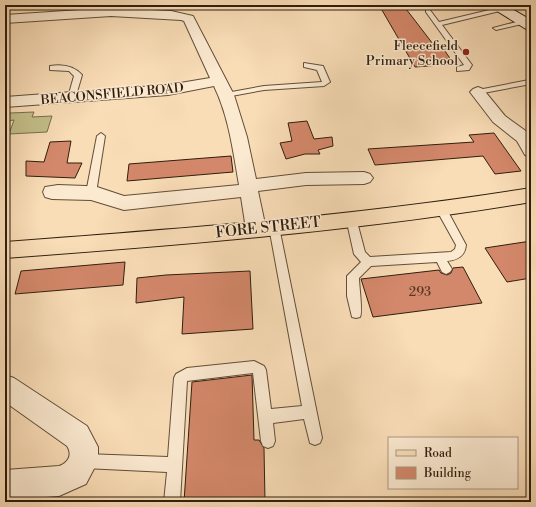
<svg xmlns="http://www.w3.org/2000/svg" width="536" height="507" viewBox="0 0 536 507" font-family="'Libre Bodoni',serif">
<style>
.green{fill:#c3bf8a;stroke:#796e4c}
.building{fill:#d4886b;stroke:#2f1e0e}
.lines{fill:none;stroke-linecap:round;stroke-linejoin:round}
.lane-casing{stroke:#624e38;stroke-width:2}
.street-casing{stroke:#624e38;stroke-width:2}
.secondary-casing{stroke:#2f1e0e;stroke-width:2}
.primary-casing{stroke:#2f1e0e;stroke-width:2}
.lane{fill:#fbe9d0;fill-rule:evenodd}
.street{fill:#fbe9d0;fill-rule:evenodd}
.secondary{fill:#fbe9d0;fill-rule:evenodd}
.primary{fill:#f9ddb7;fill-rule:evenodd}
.poi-dot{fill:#8f2418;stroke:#fbe9d0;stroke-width:1.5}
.labels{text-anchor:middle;stroke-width:3;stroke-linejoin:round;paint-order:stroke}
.far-poi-label{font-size:13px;fill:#2f1e0e;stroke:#fbe9d0;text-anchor:end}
.far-street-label{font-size:13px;fill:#2f1e0e;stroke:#fbe9d0}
.number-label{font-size:13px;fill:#583825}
.street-label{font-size:15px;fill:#2f1e0e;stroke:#fbe9d0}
</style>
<rect width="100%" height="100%" fill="#f9ddb7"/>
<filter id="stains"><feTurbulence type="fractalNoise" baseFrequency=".005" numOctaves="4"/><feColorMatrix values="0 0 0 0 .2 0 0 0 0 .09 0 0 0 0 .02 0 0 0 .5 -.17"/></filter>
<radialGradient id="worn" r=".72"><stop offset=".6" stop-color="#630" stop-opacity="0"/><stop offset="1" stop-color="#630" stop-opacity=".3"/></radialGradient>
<path class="green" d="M34,112L32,117L52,116L47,132L9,134L14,120L7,121L10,113Z"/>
<g class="building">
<path d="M379,5H403L433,44H440L454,64L415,67Z"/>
<path d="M307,121L314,139L332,137L333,146L318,150L320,154H305L286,159L280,143L292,141L288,123Z"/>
<path d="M494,133L521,171L495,174L483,156L375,165L368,149L474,142L469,135Z"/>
<path d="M71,141L67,163H82L75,178L26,176V161L44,162L50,142Z"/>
<path d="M231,156L233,172L127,181L129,164Z"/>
<path d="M531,241V278L507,282L485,248Z"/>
<path d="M125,262L123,285L15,294L21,271Z"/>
<path d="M463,267L482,303L373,317L361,279L439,270L441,273L447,275L451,273L453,268Z"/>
<path d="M250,271L253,329L182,334L184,297L136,303L137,278L166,275Z"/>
<path d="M252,375L254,440H259L264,448L265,502H184L192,382Z"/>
</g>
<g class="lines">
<g class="lane-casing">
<g id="lane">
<path d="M502,7L504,8V10L442,25L472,65L469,70L457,71V67L464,65L426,12V10H430L439,22Z"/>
<path d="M524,20L526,21V23L496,30L493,28Z"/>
<path d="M304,63L323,66L330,82L324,86L264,90L226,97L222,95L226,93L264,86L322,82L317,70L304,67Z"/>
<path d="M50,66C62,64 74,66 82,75L75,99H72L68,97L74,76L69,71L50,70Z"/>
<path d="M529,80H531V84L478,94L474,92L478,90Z"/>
<path d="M101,133L105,136L96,193L91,196L86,193L97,136Z"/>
<path d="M441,205L445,206L466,245C465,256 458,260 447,261L452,269L450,272L446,274L442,272L437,262L371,266L359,278C359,286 363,312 360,317L356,318L352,317L347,296V276L361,262L354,254L346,218L347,215H355L356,218L365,252L370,257L451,252L455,249L456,245L436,209L437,206Z"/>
<path d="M274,223L278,224L279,227L322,438L320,443L315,445L310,443L304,419L273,423L275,441L273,446L268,448L263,446L261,441L253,373L187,381L180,502H164L167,472L84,468L79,466L77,461L79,456L84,454L168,457L174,378L176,374L187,368L254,361L264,366L266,370L271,409L302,406L269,227L270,224Z"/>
</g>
</g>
<g class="street-casing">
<g id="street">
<path d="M111,8L171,11L193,16L234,95L247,137L256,179L306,173L364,172L370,174L373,178L370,182L364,184L306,185L258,191L266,229L263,234L256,236L249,234L246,229L241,197L124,210L91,200L52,199L45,197L43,192L45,187L58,185L86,186L97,187L124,196L239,185C233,151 229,117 214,86L168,95L5,107V97L168,85L210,78L184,21L181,20L111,16L5,23V15Z"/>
<path d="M478,87L483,89L505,116L530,134L531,157L525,155L517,141L493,122L470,92L473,89Z"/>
<path d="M5,375L14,378L87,426L98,447V461L86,484L59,496L5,500V470L59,466C68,463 73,455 67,446L5,402Z"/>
</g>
</g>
<g class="secondary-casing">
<path id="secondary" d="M490,5H505L531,20V30L526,29L492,8Z"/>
</g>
<g class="primary-casing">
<path id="primary" d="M531,188V202C357,231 181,245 5,258V242C181,229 357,216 531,188Z"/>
</g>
<use href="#lane" class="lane"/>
<use href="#street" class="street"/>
<use href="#secondary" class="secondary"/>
<use href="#primary" class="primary"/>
</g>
<circle class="poi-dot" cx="466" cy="52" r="4"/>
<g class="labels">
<g class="far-poi-label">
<text x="458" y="50">Fleecefield<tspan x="458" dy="15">Primary School</tspan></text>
</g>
<g class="far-street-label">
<text transform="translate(112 93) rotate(-5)" y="5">BEACONSFIELD ROAD</text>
</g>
<g class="number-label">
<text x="420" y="296">293</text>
</g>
<g class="street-label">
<text transform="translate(268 227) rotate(-6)" y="5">FORE STREET</text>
</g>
</g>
<rect width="536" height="507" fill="none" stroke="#f9ddb7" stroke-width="20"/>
<rect x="6" y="6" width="524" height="495" fill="none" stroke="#2f1e0e" stroke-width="2"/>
<rect x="10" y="10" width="516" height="487" fill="none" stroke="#2f1e0e"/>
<rect x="388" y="437" width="130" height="52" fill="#fbe9d0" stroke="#a99882"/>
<rect x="396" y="450" width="20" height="6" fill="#f9ddb7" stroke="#a99882"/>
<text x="424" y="457" font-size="12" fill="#2f1e0e">Road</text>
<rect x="396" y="467" width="20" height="12" fill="#d4886b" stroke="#a99882"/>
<text x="424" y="477" font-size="12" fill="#2f1e0e">Building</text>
<rect width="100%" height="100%" filter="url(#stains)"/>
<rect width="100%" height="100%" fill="url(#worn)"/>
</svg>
